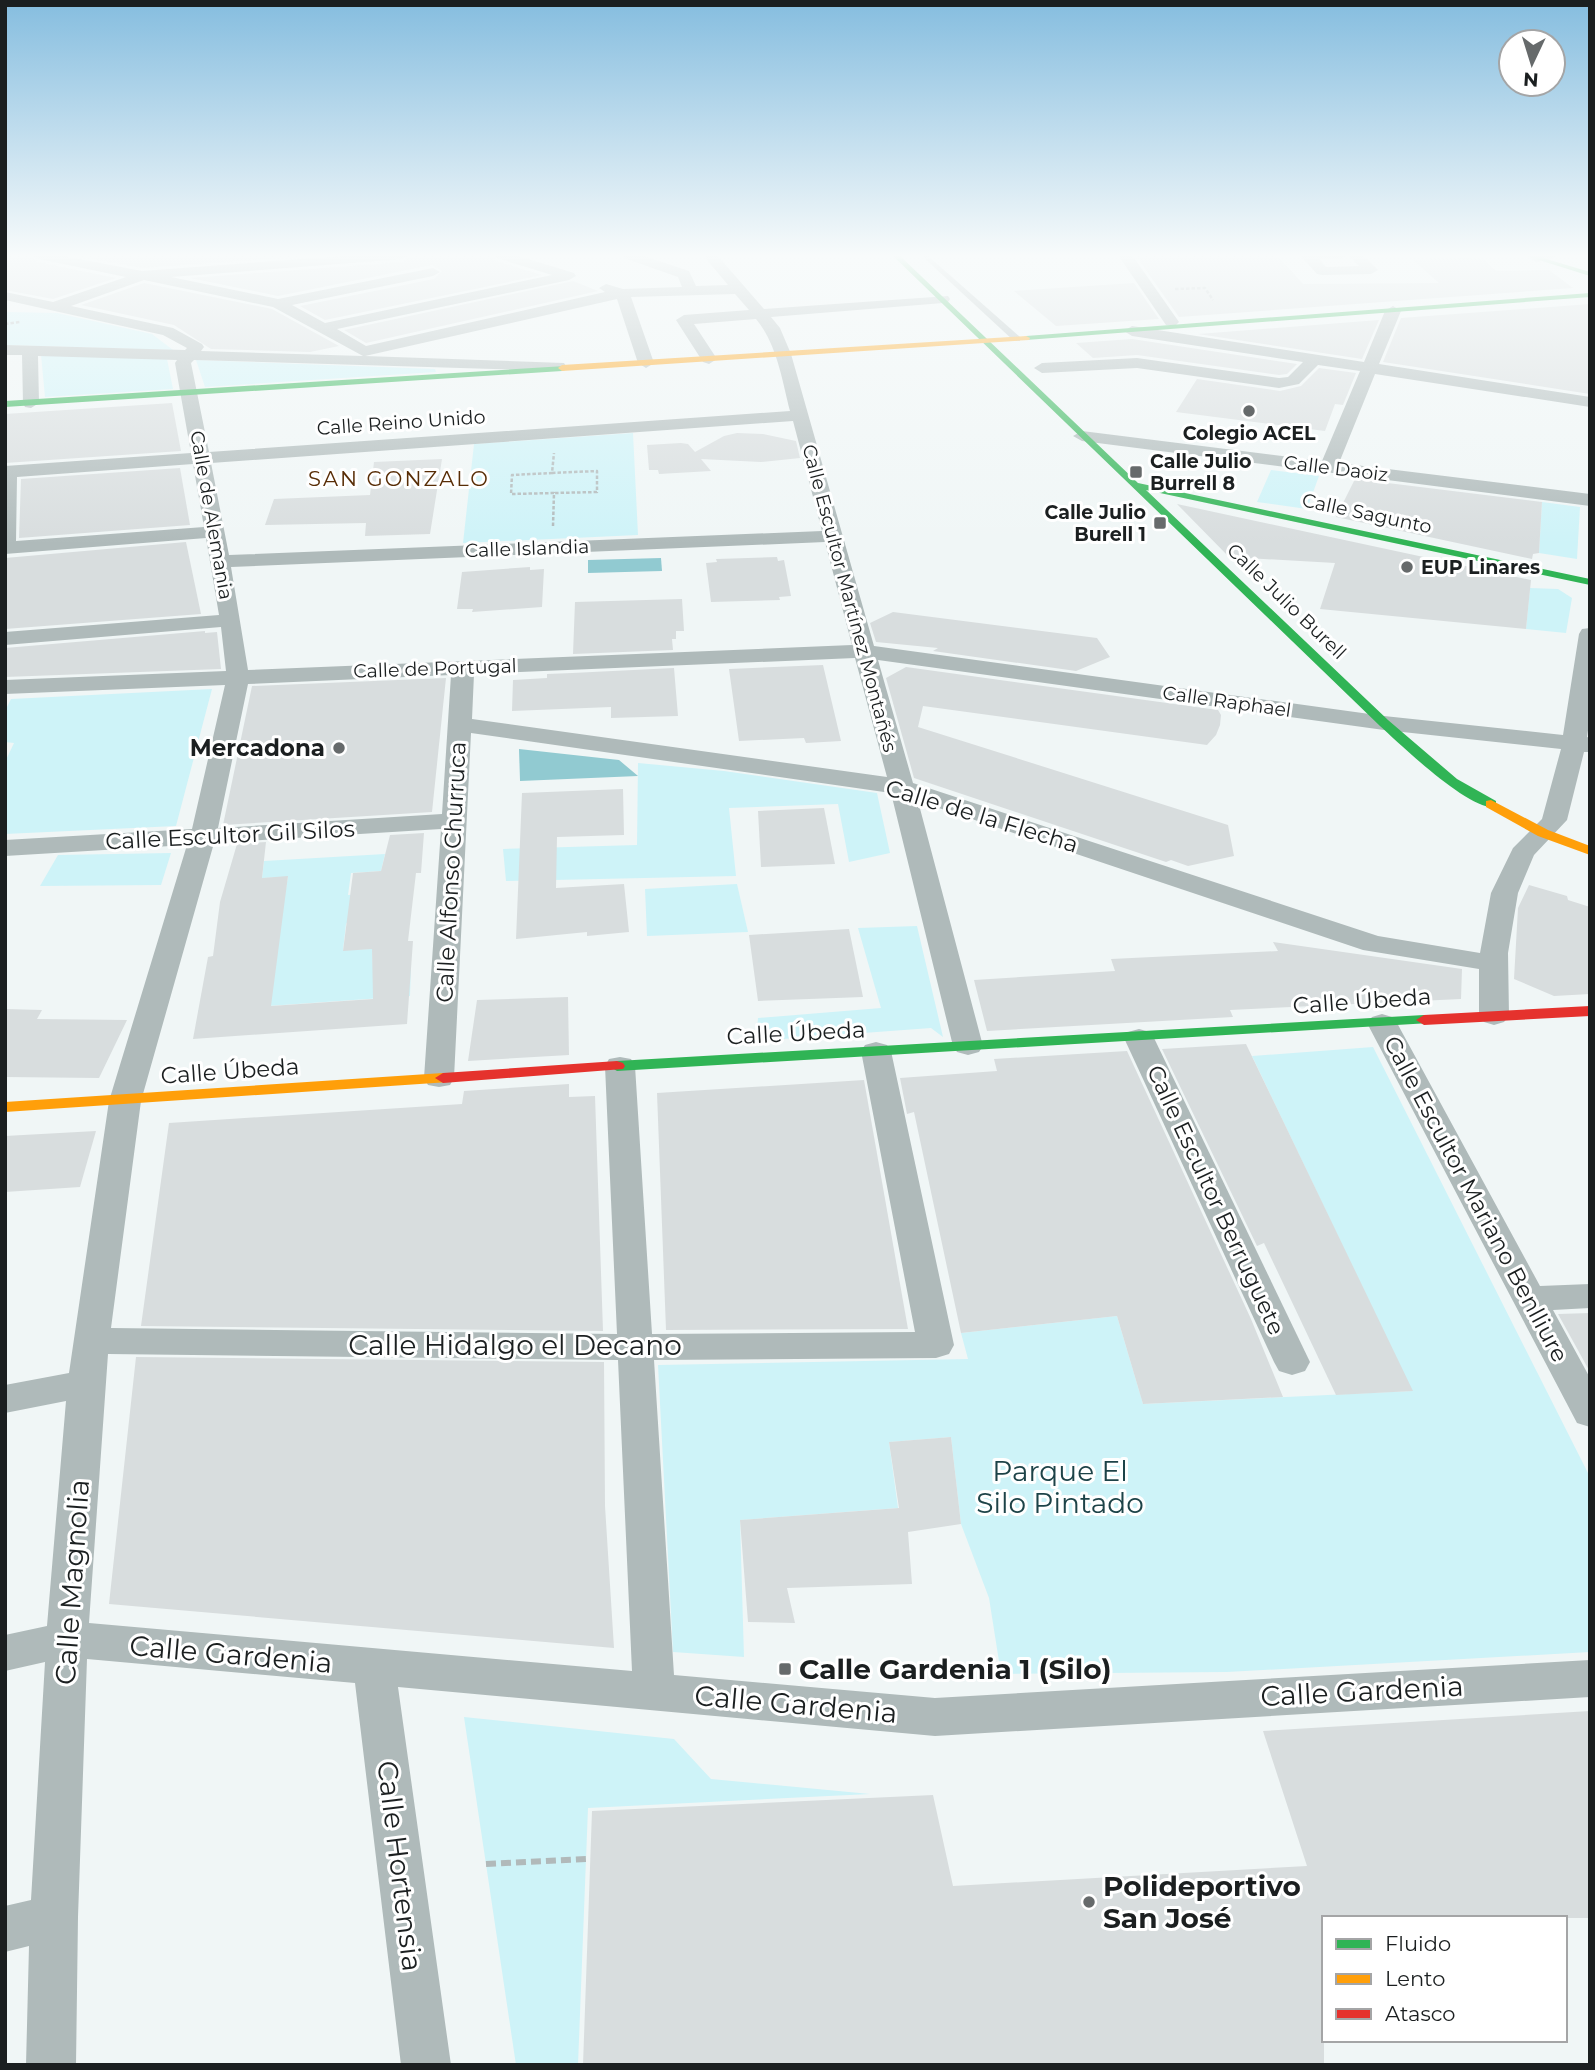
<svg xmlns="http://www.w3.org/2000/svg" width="1595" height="2070" viewBox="0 0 1595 2070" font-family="Montserrat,sans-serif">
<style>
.green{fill:#cef3f8}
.water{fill:#91cad1}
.building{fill:#d8ddde}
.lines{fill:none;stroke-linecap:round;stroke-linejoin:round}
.path-far1{stroke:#b1b9ba;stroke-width:2.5;stroke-dasharray:3.5 2;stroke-linecap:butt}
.path{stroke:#b1b9ba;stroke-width:6;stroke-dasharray:10 5;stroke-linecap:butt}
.lane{fill:#afbaba;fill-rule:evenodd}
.street{fill:#afbaba;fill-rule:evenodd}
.fast{fill:#30b455;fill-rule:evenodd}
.slow{fill:#ff9f0a;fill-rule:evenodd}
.jam{fill:#e5322d;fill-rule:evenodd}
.poi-dot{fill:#666a6b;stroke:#fff;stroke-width:2.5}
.labels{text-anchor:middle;stroke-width:6;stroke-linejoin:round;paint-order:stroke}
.far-street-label{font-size:19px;fill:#1b1f20;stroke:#fff}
.far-poi-label{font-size:19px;font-weight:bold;fill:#1b1f20;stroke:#fff;text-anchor:start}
.far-quarter-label{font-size:21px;letter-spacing:2px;fill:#582d06;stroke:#fff}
.poi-label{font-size:23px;font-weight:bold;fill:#1b1f20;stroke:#fff;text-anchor:end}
.street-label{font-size:23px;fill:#1b1f20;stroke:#fff}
.near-street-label{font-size:28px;fill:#1b1f20;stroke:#fff}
.near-park-label{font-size:28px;fill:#1d4348;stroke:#fff}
.near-poi-label{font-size:28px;font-weight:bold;fill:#1b1f20;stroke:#fff;text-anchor:start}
</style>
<rect width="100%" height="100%" fill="#f0f6f6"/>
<g class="green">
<path d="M5,312L57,313L152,334L173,350L5,345Z"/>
<path d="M41,355L167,359L173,389L45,397Z"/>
<path d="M196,360L435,369L436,372L205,387Z"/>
<path d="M633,433L638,535L463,543L474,444Z"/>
<path d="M1271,470L1319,476L1307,509L1257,502Z"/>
<path d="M1542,502L1580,507L1577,559L1539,553Z"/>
<path d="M1530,588L1558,589L1572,598L1566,633L1526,629Z"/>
<path d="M212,689L176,826L5,834V762L14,743L5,742V711L11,699Z"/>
<path d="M638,763L724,771L877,793L890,853L849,862L838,804L729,808L736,876L506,881L503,849L637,845Z"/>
<path d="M171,853L161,885L40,886L58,855Z"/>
<path d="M385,854L381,871L351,873L348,895L368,894L346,924L343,950L372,949L373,968L411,965L410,996L198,1011L284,900L288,877L262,878L264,861Z"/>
<path d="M737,884L748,932L647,936L645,889Z"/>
<path d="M917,926L943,1037L931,1028L756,1041L758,1018L881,1008L858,928Z"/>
<path d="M1373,1047L1590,1477V1652L1227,1672L1001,1674L989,1598L961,1524L951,1437L889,1442L898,1508L740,1520L744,1657L673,1652L658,1365L968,1359L961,1333L1117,1316L1143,1404L1412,1391L1252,1056Z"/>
<path d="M464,1717L674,1739L711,1779L870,1794L588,1808L578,2065H516Z"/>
</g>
<g class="water">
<path d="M661,558L662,571L588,573V560Z"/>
<path d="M519,749L619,760L638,776L520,781Z"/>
</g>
<g class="building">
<path d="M5,255L30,256L38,262L116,278L53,299L5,290Z"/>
<path d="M70,255H324L142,268Z"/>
<path d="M412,255H492L496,261L542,275L325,320L300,306L434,279L442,271L432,265L278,296L190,278L403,262Z"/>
<path d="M1277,255L1303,284L1439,283L1413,260L1466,258L1483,259L1496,271L1549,270L1573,288L1179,317L1136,256Z"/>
<path d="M573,281L598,291L366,343L344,330Z"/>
<path d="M144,283L272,309L339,346L310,352L211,349L174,325L81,305Z"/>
<path d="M1134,283L1159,319L1056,326L1014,291Z"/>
<path d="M1590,304V394L1383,362L1401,318Z"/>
<path d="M1379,320L1362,359L1198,334Z"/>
<path d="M1132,339L1297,364L1287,374L1279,375L1137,355L1093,358L1076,343Z"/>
<path d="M1319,368L1356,373L1343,405L1335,404L1325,431L1176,412L1197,379L1280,391L1301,386Z"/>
<path d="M172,403L181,451L5,463V414Z"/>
<path d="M737,433L763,434L796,441L800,458L761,462L701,459L711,471L659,474L658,470H649L647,445L681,443L688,444L695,452L724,436Z"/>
<path d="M442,459L430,534L365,536L366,523L265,525L274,499L370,495L374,462Z"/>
<path d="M180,468L190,525L19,538L21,479Z"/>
<path d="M1355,479L1542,502L1539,553L1533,554L1532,559L1336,517Z"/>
<path d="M1177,504L1531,580L1526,629L1320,609L1335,563L1229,557Z"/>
<path d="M186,542L201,614L5,629V558Z"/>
<path d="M777,557L778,561L784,560L791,596L779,597L780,600L711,602L706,563L717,562L716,559Z"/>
<path d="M530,567V570L544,569L542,607L472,612L473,609H457L462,572Z"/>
<path d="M682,599L684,631H676V639H672L673,650L573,654L575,602Z"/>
<path d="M893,612L1097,638L1110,657L1076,671L933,651L938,648L876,642L870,623Z"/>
<path d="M205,631V633L217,632L221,669L5,677V648Z"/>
<path d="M823,665L841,741L806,743L804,738L739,741L729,669Z"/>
<path d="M906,667L1218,710L1221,715L1220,725L1216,735L1207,745L923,706L918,727L1228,825L1234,856L1188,866L1171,860L1166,862L914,778L886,678Z"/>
<path d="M674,668L678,716L611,718V707L512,711L513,680L547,678V674L572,673Z"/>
<path d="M446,678L432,812L223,825L252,686Z"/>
<path d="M623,789L624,835L557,837L556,888L624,884L629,932L587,936V932L516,939L522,793Z"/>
<path d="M824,808L835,864L761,867L758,811Z"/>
<path d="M424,833L421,873H416L408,941H413L407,1024L193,1039L208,957L213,956L220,902L237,844L266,842L262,878L288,876L271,1006L373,999L372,949L343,951L353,873L381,871L390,835Z"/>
<path d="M1529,885L1567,896L1568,900L1590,907V994L1554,996L1514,979L1518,908Z"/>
<path d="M849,929L863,997L758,1001L749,935Z"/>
<path d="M1273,942L1462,969L1461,999L1230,1010L1233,1017L987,1031L974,980L1115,971L1111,959L1278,951Z"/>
<path d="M568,997L569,1055L468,1061L477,1000Z"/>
<path d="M5,1009L42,1010L37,1019L127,1020L99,1078L5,1077Z"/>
<path d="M1246,1044L1413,1391L1336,1395L1264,1243L1257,1246L1162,1049Z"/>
<path d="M1127,1051L1251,1319L1283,1397L1143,1404L1117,1316L961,1333L914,1112L907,1114L900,1078L997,1071L994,1059Z"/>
<path d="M864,1080L908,1329L666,1330L657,1093Z"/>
<path d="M569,1084V1097L595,1096L603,1331L141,1326L169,1123L462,1104L464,1091Z"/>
<path d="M96,1131L80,1187L5,1192V1136Z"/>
<path d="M1590,1313V1372L1558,1314Z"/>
<path d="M136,1357L604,1362L605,1506L614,1648L109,1604Z"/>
<path d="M951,1437L961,1524L908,1532L912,1584L787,1588L795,1623L748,1622L740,1520L899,1508L889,1442Z"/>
<path d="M1590,1711V1918H1324V2065H583L592,1811L933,1795L953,1886L1307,1866L1263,1731Z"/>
</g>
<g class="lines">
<g class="path-far1">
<path d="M1175,289L1205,288L1213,300"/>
<path d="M5,324L20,322"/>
<path d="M552,473L597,471V492L554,493"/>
<path d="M553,526L554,493L511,494L512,475L552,473L554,453"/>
</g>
<path class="path" d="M486,1864L586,1859"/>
<path class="lane" d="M921,255H927L1020,337V341H1014Z"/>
<g class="street">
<path d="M32,255H58L142,271L354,255H410L403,259L171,277L278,299L433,268L440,272L433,276L292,305L325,323L552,275L497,258L495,255H515L574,273L576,276L569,280L337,329L366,346L605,292L599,288L606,284L623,289L682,287L678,277L624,258L622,255H641L689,271L696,286L728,285L703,255H717L764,309L948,296L950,299L948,302L943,303L771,317L780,328L791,354L874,646L1384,716L1563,735L1579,634L1582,629L1590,628V717L1587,737L1590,738V752H1584L1567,820L1534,855L1518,893L1508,953L1509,1016L1504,1022L1494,1025L1484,1022L1479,1016V969L1363,950L918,801L983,1046L979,1052L968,1055L957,1052L953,1046L891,793L471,733L454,1078L450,1085L439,1087L428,1085L424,1078L441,829L214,843L141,1101L111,1328L617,1334L605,1066L609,1059L620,1057L631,1059L635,1066L652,1334L915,1332L861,1051L865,1045L876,1042L887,1045L891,1051L954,1345L949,1354L936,1358L654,1360L674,1675L935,1698L1590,1660V1697L935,1736L398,1687L451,2065H401L355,1683L87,1659L78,1917L76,2065H26L29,1946L5,1952V1906L31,1900L45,1662L5,1671V1635L47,1626L66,1401L5,1413V1385L69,1373L109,1101L187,845L5,856V840L192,829L225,685L5,694V680L226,671L221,627L5,645V632L219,615L206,538L5,554V466L191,453L175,363L177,360L38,356L39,403L31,408L25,407L23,403L22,355H5V345L185,350L187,348L163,335L5,300V292L53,302L126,277L39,259ZM144,280L273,307L363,356L201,351L204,347L202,344L173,328L71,306ZM735,294L749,310L684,315L676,320L703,362L709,364L717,359L694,324L756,319C777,344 782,380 790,411L209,452L191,363L194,360L558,371L564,369L566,366L564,363L365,356L617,299L638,363L646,368L654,363L631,297ZM793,421L822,531L229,555L211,463ZM193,464L204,527L16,541L17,477ZM825,542L852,645L248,670L231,567ZM855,658L887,777L472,719L474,674ZM878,660L1384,730L1561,749L1542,819L1513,848L1491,893L1480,953L1378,936L913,783ZM451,675L442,814L218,828L248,684ZM108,1354L618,1360L632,1671L89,1623Z"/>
<path d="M1118,255H1132L1179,322L1176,325H1166Z"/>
<path d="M1300,255H1348L1341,259H1319L1326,267L1359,266L1348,255H1363L1378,270L1371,274L1322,275L1317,274Z"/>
<path d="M1533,255H1557L1555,258L1536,262L1529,258Z"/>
<path d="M1393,306L1401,311L1379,364L1590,397V407L1375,374L1339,463L1590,494V506L1082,441L1073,436L1082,431L1322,461L1360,371L1318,365L1299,384L1279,388L1137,368L1042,373L1034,368L1042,363L1137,358L1279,378L1288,377L1303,362L1132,336L1124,331L1132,326L1364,362L1385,311Z"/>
<path d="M1382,1014L1392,1017L1397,1023L1540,1286L1590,1284V1308L1553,1310L1590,1378V1427L1577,1423L1367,1023L1372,1017Z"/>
<path d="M1139,1029L1150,1032L1154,1038L1310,1362L1305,1371L1292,1375L1279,1371L1274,1362L1124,1038L1128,1032Z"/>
</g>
<g class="fast">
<path d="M892,255H899L1138,483L1590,579V585L1146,490L1388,720L1457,779L1496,801V807C1470,812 1400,744 1380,726Z"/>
<path d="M1523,255H1533L1590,272V276Z"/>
<path d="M1590,293V297L1026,340L1022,338L1026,336Z"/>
<path d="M565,366V370L562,371L5,407V401Z"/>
<path d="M1424,1015L1432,1020L1430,1023L617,1071L609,1066L617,1061Z"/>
</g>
<g class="slow">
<path d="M1026,336L1030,338L1029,340L562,371L558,368L562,365Z"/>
<path d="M1491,800L1548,830L1590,846V855L1538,836L1486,807V801Z"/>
<path d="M443,1073L449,1074L451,1078L449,1082L5,1112V1102Z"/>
</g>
<g class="jam">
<path d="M1590,1006V1016L1424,1025L1416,1020L1424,1015Z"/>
<path d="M617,1061L623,1063L625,1066L623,1069L443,1083L435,1078L443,1073Z"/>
</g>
</g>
<linearGradient id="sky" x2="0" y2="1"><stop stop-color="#85bddf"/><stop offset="0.47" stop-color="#f8fbfb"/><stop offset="1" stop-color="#f8fbfb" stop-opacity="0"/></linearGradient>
<rect width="1595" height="544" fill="url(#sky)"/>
<g class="poi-dot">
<circle cx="1249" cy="411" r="7"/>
<rect x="1129" y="465" width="14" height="14" rx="3.5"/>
<rect x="1153" y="516" width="14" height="14" rx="3.5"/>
<circle cx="1407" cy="567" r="7"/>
<circle cx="339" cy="748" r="7"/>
<rect x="778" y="1662" width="14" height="14" rx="3.5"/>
<circle cx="1089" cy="1902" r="7"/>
</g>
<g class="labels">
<g class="far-street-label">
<text transform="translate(401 422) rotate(-4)" y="7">Calle Reino Unido</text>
<text transform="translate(1336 468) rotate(7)" y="7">Calle Daoiz</text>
<text transform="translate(1367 513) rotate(12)" y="7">Calle Sagunto</text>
<text transform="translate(212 515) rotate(80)" y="7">Calle de Alemania</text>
<text transform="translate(527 548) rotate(-2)" y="7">Calle Islandia</text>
<text transform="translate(850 598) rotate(75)" y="7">Calle Escultor Martínez Montañés</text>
<text transform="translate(1287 601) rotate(44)" y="7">Calle Julio Burell</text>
<text transform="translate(435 668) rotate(-2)" y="7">Calle de Portugal</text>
<text transform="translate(1227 701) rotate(8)" y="7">Calle Raphael</text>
</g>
<g class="far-poi-label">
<text x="1249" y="440" text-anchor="middle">Colegio ACEL</text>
<text x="1150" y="468">Calle Julio<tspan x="1150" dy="22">Burrell 8</tspan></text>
<text x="1146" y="519" text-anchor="end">Calle Julio<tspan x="1146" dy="22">Burell 1</tspan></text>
<text x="1421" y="574">EUP Linares</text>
</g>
<g class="far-quarter-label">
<text x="399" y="486">SAN GONZALO</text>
</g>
<g class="poi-label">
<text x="325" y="756">Mercadona</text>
</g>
<g class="street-label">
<text transform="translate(982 816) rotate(17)" y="8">Calle de la Flecha</text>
<text transform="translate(230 835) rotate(-3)" y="8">Calle Escultor Gil Silos</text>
<text transform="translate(451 872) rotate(-87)" y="8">Calle Alfonso Churruca</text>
<text transform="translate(1362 1001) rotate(-4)" y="8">Calle Úbeda</text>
<text transform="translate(796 1033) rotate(-3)" y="8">Calle Úbeda</text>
<text transform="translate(230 1071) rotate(-4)" y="8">Calle Úbeda</text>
<text transform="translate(1476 1199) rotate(62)" y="8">Calle Escultor Mariano Benlliure</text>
<text transform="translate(1216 1200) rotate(65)" y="8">Calle Escultor Berruguete</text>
</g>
<g class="near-street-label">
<text x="515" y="1355">Calle Hidalgo el Decano</text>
<text transform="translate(72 1582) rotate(-86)" y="10">Calle Magnolia</text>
<text transform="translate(231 1654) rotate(5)" y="10">Calle Gardenia</text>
<text transform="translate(1362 1691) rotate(-3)" y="10">Calle Gardenia</text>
<text transform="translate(796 1704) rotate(5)" y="10">Calle Gardenia</text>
<text transform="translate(400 1866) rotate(83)" y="10">Calle Hortensia</text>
</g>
<g class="near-park-label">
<text x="1060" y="1481">Parque El<tspan x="1060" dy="32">Silo Pintado</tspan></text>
</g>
<g class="near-poi-label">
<text x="799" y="1679">Calle Gardenia 1 (Silo)</text>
<text x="1103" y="1896">Polideportivo<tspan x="1103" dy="32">San José</tspan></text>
</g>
</g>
<rect width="1595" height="2070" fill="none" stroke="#1b1f20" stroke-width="14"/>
<rect x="1322" y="1916" width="245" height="126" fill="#ffffff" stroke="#a4a5a6" stroke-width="2"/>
<rect x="1336" y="1939" width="35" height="10" fill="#30b455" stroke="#a4a5a6" stroke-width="2"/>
<text x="1385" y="1951" font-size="21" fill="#1b1f20">Fluido</text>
<rect x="1336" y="1974" width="35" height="10" fill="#ff9f0a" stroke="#a4a5a6" stroke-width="2"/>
<text x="1385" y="1986" font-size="21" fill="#1b1f20">Lento</text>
<rect x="1336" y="2009" width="35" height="10" fill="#e5322d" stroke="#a4a5a6" stroke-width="2"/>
<text x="1385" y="2021" font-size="21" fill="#1b1f20">Atasco</text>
<g transform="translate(1532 63) rotate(184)"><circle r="33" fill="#ffffff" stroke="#a4a5a6" stroke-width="2"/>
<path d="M0-5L12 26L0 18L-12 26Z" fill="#666a6b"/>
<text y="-10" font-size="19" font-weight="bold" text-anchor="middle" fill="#1b1f20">N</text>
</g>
</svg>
